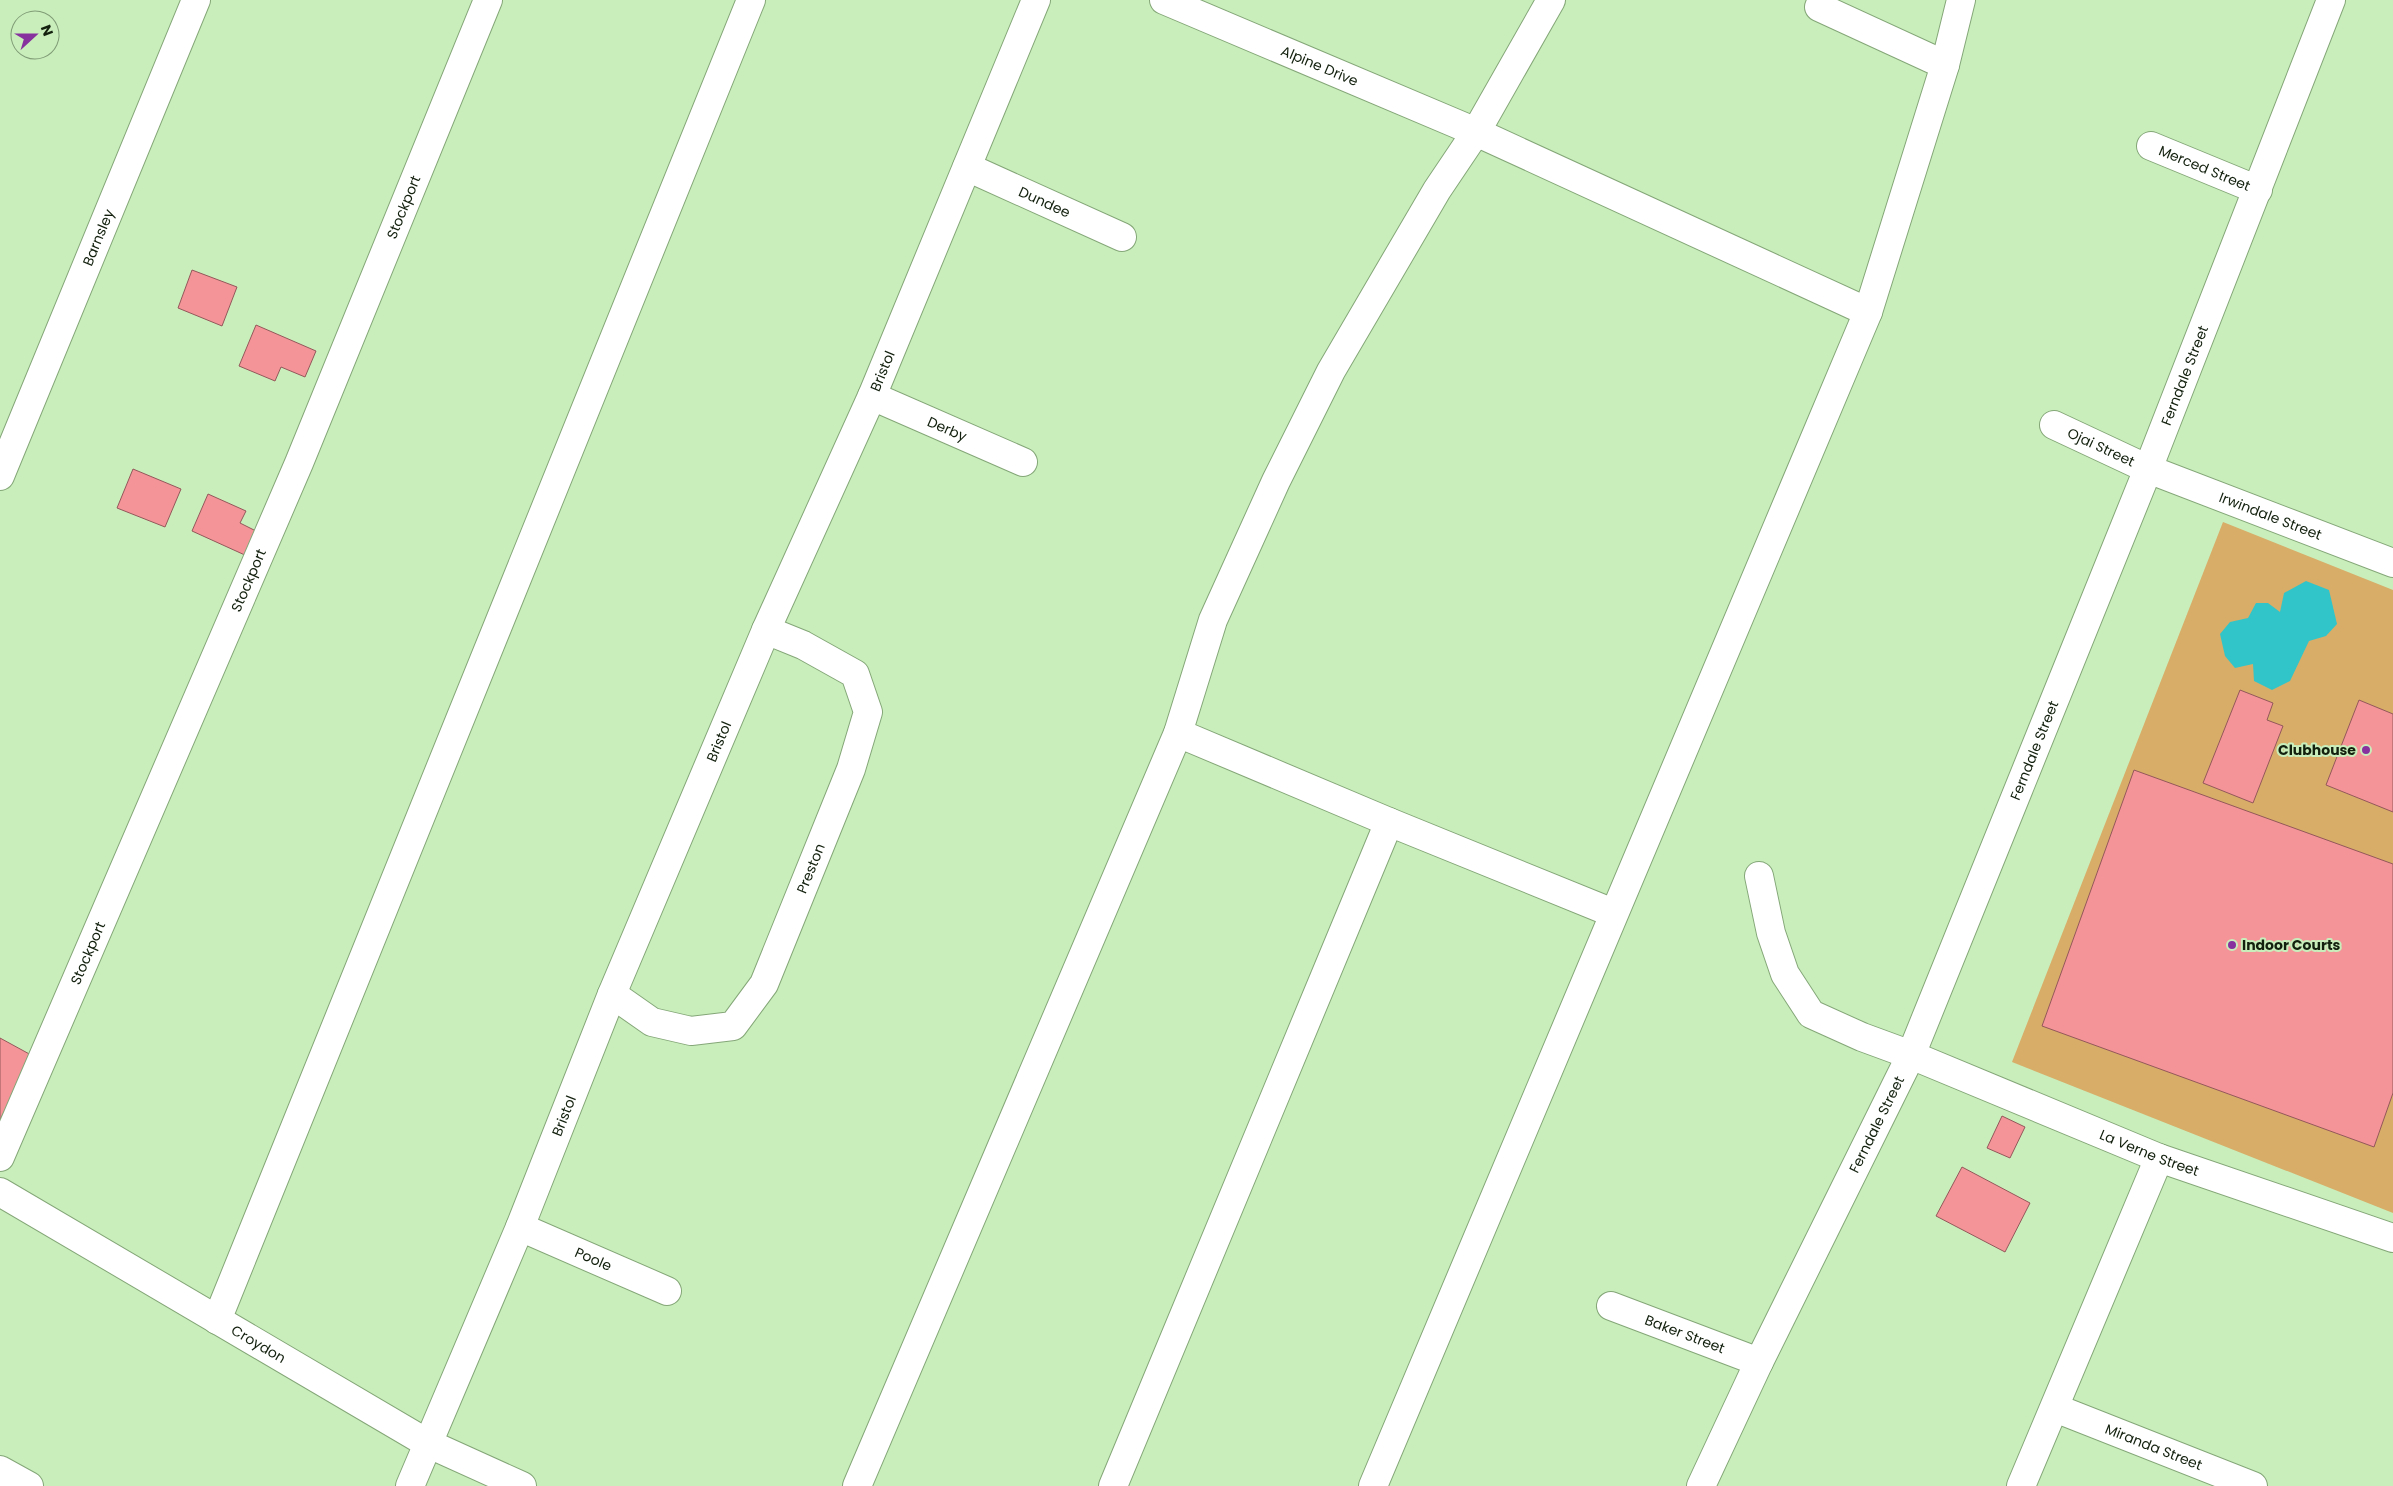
<svg xmlns="http://www.w3.org/2000/svg" width="2393" height="1486" viewBox="0 0 2393 1486" font-family="Poppins,sans-serif">
<style>
.green{fill:#d8ad68}
.water{fill:#31c5c9}
.building{fill:#f59498;stroke:#93585a}
.lines{fill:none;stroke-linecap:round;stroke-linejoin:round}
.minor-casing{stroke:#85a778;stroke-width:30}
.minor{stroke:#fff;stroke-width:28}
.poi-dot{fill:#86319e;stroke:#c9eebc;stroke-width:2}
.labels{text-anchor:middle;stroke-width:4;stroke-linejoin:round;paint-order:stroke}
.street-label{font-size:14px;fill:#13200e;stroke:#c9eebc}
.poi-label{font-size:14px;font-weight:bold;fill:#13200e;stroke:#c9eebc;text-anchor:end}
</style>
<rect width="100%" height="100%" fill="#c9eebc"/>
<path class="green" d="M2223,522L2393,590V1213L2012,1062Z"/>
<path class="water" d="M2306,581L2329,590L2337,624L2326,636L2309,641L2290,681L2272,690L2254,681L2253,664L2235,668L2225,656L2220,634L2230,622L2248,618L2256,603H2268L2280,612L2284,593Z"/>
<g class="building">
<path d="M192,270L237,287L222,326L178,308Z"/>
<path d="M256,325L316,351L305,377L281,367L275,381L239,366Z"/>
<path d="M133,469L181,489L165,527L117,508Z"/>
<path d="M208,494L246,511L240,523L258,532L247,556L192,531Z"/>
<path d="M2240,690L2273,703L2267,720L2283,726L2253,803L2203,783Z"/>
<path d="M2359,700L2393,714V812L2326,785Z"/>
<path d="M2134,770L2393,864V1093L2374,1147L2042,1026Z"/>
<path d="M0,1038L33,1056L0,1120Z"/>
<path d="M2002,1116L2025,1127L2010,1158L1987,1148Z"/>
<path d="M1962,1167L2030,1203L2005,1252L1936,1216Z"/>
</g>
<g class="lines">
<g class="minor-casing">
<g id="minor">
<path id="s1" d="M1164,0L1476,132L1868,312"/>
<path d="M1819,7L1945,65"/>
<path id="s2" d="M2151,146L2258,190"/>
<path id="s3" d="M967,167L1122,237"/>
<path id="s4" d="M872,396L1023,462"/>
<path id="s5" d="M2054,425L2148,469L2393,563"/>
<path id="s6" d="M0,476L196,0"/>
<path d="M1178,733L1389,822L1613,913"/>
<path id="s7" d="M1759,876L1771,933L1785,974L1811,1014L1862,1037L1911,1055L2159,1158L2393,1238"/>
<path id="s8" d="M612,994L652,1022L691,1031L733,1026L764,984L851,769L868,712L855,674L803,645L766,630"/>
<path id="s9" d="M0,1157L299,463L488,0"/>
<path id="s10" d="M0,1192L427,1443L522,1486"/>
<path id="s11" d="M520,1227L667,1291"/>
<path id="s12" d="M1611,1306L1759,1362"/>
<path d="M217,1320L751,0"/>
<path id="s13" d="M2055,1408L2253,1486"/>
<path d="M0,1470L29,1486"/>
<path id="s14" d="M410,1486L520,1227L612,994L766,630L872,396L1036,0"/>
<path d="M857,1486L1178,733L1213,620L1276,481L1331,371L1437,190L1476,132L1551,0"/>
<path d="M1113,1486L1389,822"/>
<path d="M1373,1486L1868,312L1945,65L1961,0"/>
<path id="s15" d="M1701,1486L1759,1362L1911,1055L2148,469L2331,0"/>
<path d="M2021,1486L2159,1158"/>
</g>
</g>
<use href="#minor" class="minor"/>
</g>
<g class="poi-dot">
<circle cx="2366" cy="750" r="5"/>
<circle cx="2232" cy="945" r="5"/>
</g>
<g class="labels">
<g class="street-label">
<text dy="5" stroke="none"><textPath href="#s1" startOffset="169">Alpine Drive</textPath></text>
<text dy="5" stroke="none"><textPath href="#s2" startOffset="58">Merced Street</textPath></text>
<text dy="5" stroke="none"><textPath href="#s3" startOffset="85">Dundee</textPath></text>
<text dy="5" stroke="none"><textPath href="#s9" startOffset="1032">Stockport</textPath></text>
<text dy="5" stroke="none"><textPath href="#s6" startOffset="258">Barnsley</textPath></text>
<text dy="5" stroke="none"><textPath href="#s14" startOffset="1211">Bristol</textPath></text>
<text dy="5" stroke="none"><textPath href="#s15" startOffset="1212">Ferndale Street</textPath></text>
<text dy="5" stroke="none"><textPath href="#s4" startOffset="82">Derby</textPath></text>
<text dy="5" stroke="none"><textPath href="#s5" startOffset="52">Ojai Street</textPath></text>
<text dy="5" stroke="none"><textPath href="#s5" startOffset="235">Irwindale Street</textPath></text>
<text dy="5" stroke="none"><textPath href="#s9" startOffset="628">Stockport</textPath></text>
<text dy="5" stroke="none"><textPath href="#s14" startOffset="806">Bristol</textPath></text>
<text dy="5" stroke="none"><textPath href="#s15" startOffset="808">Ferndale Street</textPath></text>
<text dy="5" stroke="none"><textPath href="#s8" startOffset="308">Preston</textPath></text>
<text dy="5" stroke="none"><textPath href="#s9" startOffset="222">Stockport</textPath></text>
<text dy="5" stroke="none"><textPath href="#s14" startOffset="401">Bristol</textPath></text>
<text dy="5" stroke="none"><textPath href="#s15" startOffset="402">Ferndale Street</textPath></text>
<text dy="5" stroke="none"><textPath href="#s7" startOffset="515">La Verne Street</textPath></text>
<text dy="5" stroke="none"><textPath href="#s11" startOffset="80">Poole</textPath></text>
<text dy="5" stroke="none"><textPath href="#s12" startOffset="79">Baker Street</textPath></text>
<text dy="5" stroke="none"><textPath href="#s10" startOffset="300">Croydon</textPath></text>
<text dy="5" stroke="none"><textPath href="#s13" startOffset="106">Miranda Street</textPath></text>
</g>
<g class="poi-label">
<text x="2356" y="755">Clubhouse</text>
<text x="2242" y="950" text-anchor="start">Indoor Courts</text>
</g>
</g>
<g transform="translate(35 35) rotate(69)"><circle r="24" fill="#c9eebc" stroke="#809c76"/>
<path d="M0-4L9 19L0 12L-9 19Z" fill="#86319e"/>
<text y="-8" font-size="14" font-weight="bold" text-anchor="middle" fill="#13200e">N</text>
</g>
</svg>
